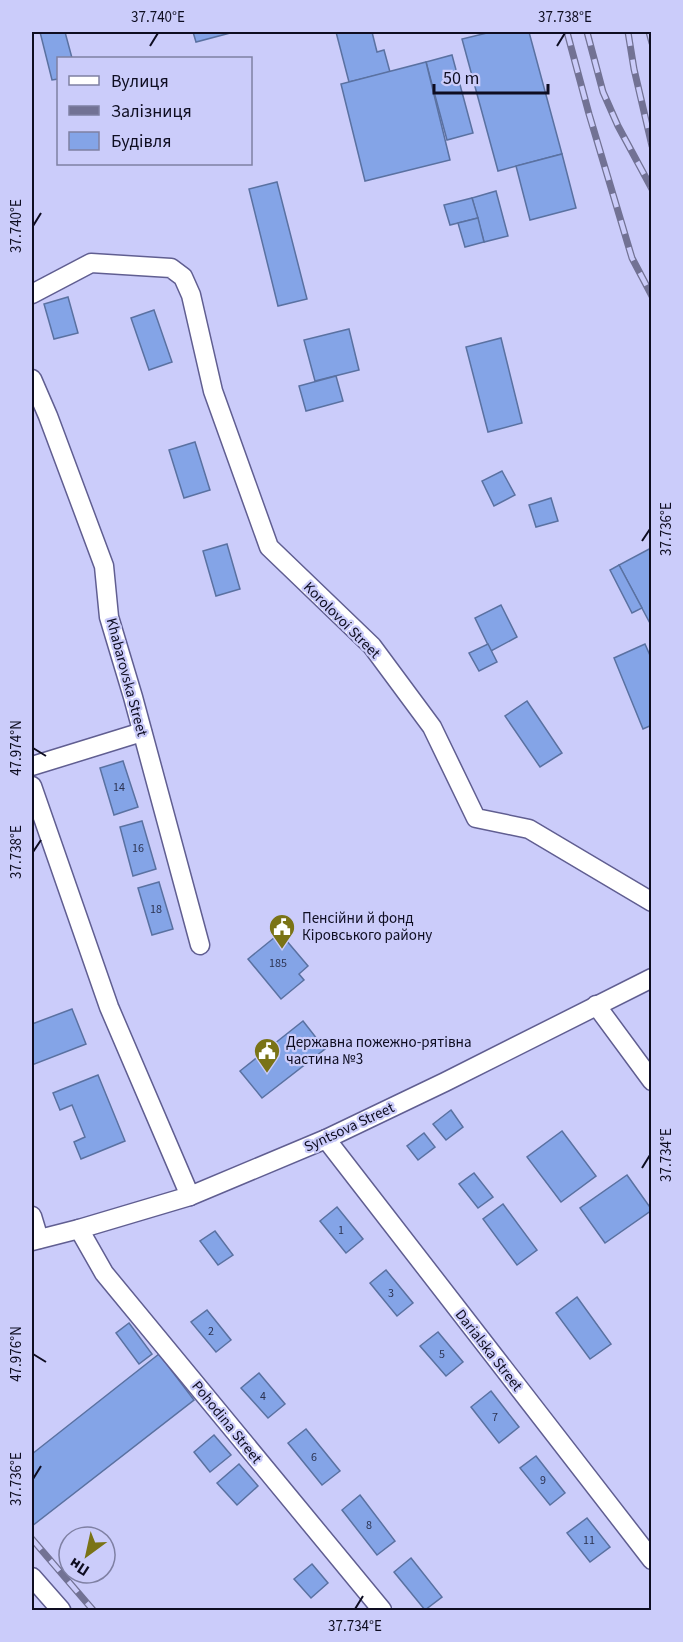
<svg xmlns="http://www.w3.org/2000/svg" width="683" height="1642" viewBox="0 0 683 1642" font-family="'Source Sans 3',sans-serif">
<style>
.building{fill:#84a4e7;stroke:#5a71a1;stroke-width:1.5}
.lines{fill:none;stroke-linecap:round;stroke-linejoin:round}
.minor-casing{stroke:#605e91;stroke-width:21}
.minor{stroke:#fff;stroke-width:18}
.rail-casing{stroke:#727294;stroke-width:7}
.rail{stroke:#cbccfa;stroke-width:4.5;stroke-dasharray:14;stroke-linecap:butt}
.ticks{fill:none;stroke:#0e0d21;stroke-width:2}
.labels{text-anchor:middle;stroke-width:4.5;stroke-linejoin:round;paint-order:stroke}
.number-label{font-size:12px;fill:#2c3352}
.street-label{font-size:15px;fill:#0e0d21;stroke:#cbccfa}
.poi-label{font-size:15px;fill:#0e0d21;stroke:#cbccfa;text-anchor:start}
.neatline{fill:none;stroke:#0e0d21;stroke-width:2}
.ticks-label{font-size:15px;text-anchor:middle;fill:#0e0d21}
</style>
<rect width="100%" height="100%" fill="#cbccfa"/>
<g class="building">
<path d="M40,32H65L72,58H58V79L52,80Z"/>
<path d="M193,32H234L196,42Z"/>
<path d="M336,32H372L377,52L384,50L390,72L349,82Z"/>
<path d="M491,32H529L562,154L498,171L462,39Z"/>
<path d="M452,55L473,133L447,140L426,62Z"/>
<path d="M426,62L450,160L365,181L341,84Z"/>
<path d="M562,154L576,208L530,220L516,166Z"/>
<path d="M277,182L307,299L278,306L249,189Z"/>
<path d="M496,191L508,236L484,242L472,198Z"/>
<path d="M472,198L478,218L450,225L444,205Z"/>
<path d="M478,218L484,242L465,247L458,223Z"/>
<path d="M68,297L78,333L54,339L44,304Z"/>
<path d="M154,310L172,362L149,370L131,318Z"/>
<path d="M349,329L359,370L315,381L304,340Z"/>
<path d="M501,338L522,423L488,432L466,347Z"/>
<path d="M336,376L343,401L306,411L299,386Z"/>
<path d="M195,442L210,490L184,498L169,450Z"/>
<path d="M502,471L515,495L494,506L482,481Z"/>
<path d="M551,498L558,521L536,527L529,505Z"/>
<path d="M227,544L240,589L216,596L203,551Z"/>
<path d="M651,548H652V627L619,565Z"/>
<path d="M619,565L642,608L632,613L610,570Z"/>
<path d="M501,605L517,637L491,651L475,618Z"/>
<path d="M488,644L497,662L479,671L469,653Z"/>
<path d="M645,644L652,660V725L643,729L614,658Z"/>
<path d="M527,701L562,753L540,767L505,716Z"/>
<path d="M123,761L138,807L114,815L100,768Z"/>
<path d="M142,821L156,869L133,876L120,827Z"/>
<path d="M159,882L173,929L152,935L138,888Z"/>
<path d="M280,933L308,966L299,974L304,980L281,999L248,959Z"/>
<path d="M72,1009L86,1044L32,1065V1024Z"/>
<path d="M303,1021L325,1049L262,1098L240,1071Z"/>
<path d="M98,1075L125,1141L81,1159L74,1142L85,1137L72,1105L60,1110L53,1093Z"/>
<path d="M451,1110L463,1127L446,1140L433,1124Z"/>
<path d="M562,1131L596,1176L561,1202L527,1157Z"/>
<path d="M424,1133L435,1147L418,1160L407,1146Z"/>
<path d="M474,1173L493,1197L478,1208L459,1184Z"/>
<path d="M627,1175L652,1210L605,1243L580,1208Z"/>
<path d="M503,1204L537,1250L517,1265L483,1219Z"/>
<path d="M337,1207L363,1239L346,1253L320,1221Z"/>
<path d="M215,1231L233,1255L218,1265L200,1241Z"/>
<path d="M386,1270L413,1303L397,1316L370,1283Z"/>
<path d="M577,1297L611,1344L590,1359L556,1313Z"/>
<path d="M207,1310L231,1340L216,1352L191,1322Z"/>
<path d="M129,1323L152,1354L139,1364L116,1333Z"/>
<path d="M438,1332L463,1362L446,1376L420,1346Z"/>
<path d="M159,1354L194,1400L32,1526V1454Z"/>
<path d="M259,1373L285,1404L268,1418L241,1388Z"/>
<path d="M491,1391L519,1427L499,1443L471,1407Z"/>
<path d="M306,1429L340,1471L322,1485L288,1443Z"/>
<path d="M214,1435L231,1455L210,1472L194,1452Z"/>
<path d="M536,1456L565,1493L550,1505L520,1468Z"/>
<path d="M239,1464L258,1486L237,1505L217,1483Z"/>
<path d="M360,1495L395,1541L377,1555L342,1510Z"/>
<path d="M587,1518L610,1547L590,1562L567,1533Z"/>
<path d="M411,1558L442,1597L425,1610L394,1572Z"/>
<path d="M312,1564L328,1583L311,1598L294,1579Z"/>
</g>
<g class="lines">
<g class="minor-casing">
<g id="minor">
<path d="M32,294L91,263L171,268L183,277L191,295L213,391L269,547L372,646L432,727L476,818L529,829L652,902"/>
<path d="M32,379L48,416L104,566L109,617L133,697L200,945"/>
<path d="M32,766L142,732"/>
<path d="M32,786L109,1007L190,1196"/>
<path d="M596,1005L652,1081"/>
<path d="M326,1139L652,1560"/>
<path d="M32,1216L39,1239"/>
<path d="M79,1229L104,1273L382,1610"/>
<path d="M32,1241L79,1229L190,1196L326,1139L445,1082L652,978"/>
<path d="M32,1577L61,1610"/>
</g>
</g>
<use href="#minor" class="minor"/>
<g class="rail-casing">
<g id="rail">
<path d="M567,32L589,114L632,258L652,296"/>
<path d="M587,32L603,92L618,126L652,189"/>
<path d="M628,32L634,69L652,146"/>
<path d="M649,32L652,43"/>
<path d="M32,1539L93,1610"/>
</g>
</g>
<use href="#rail" class="rail"/>
</g>
<path class="ticks" d="M150,46L158,33M557,46L565,33M33,226L41,213M642,541L650,529M33,748L46,756M33,852L41,840M642,1168L650,1155M33,1354L46,1362M33,1479L41,1466M355,1609L363,1596"/>
<defs>
<g id="civic-pin" transform="scale(1.35)"><path d="M0 17L-7.5 6A9.5 9.5 0 1 1 7.5 6Z" fill="#7a7316" stroke="#cbccfa"/><path d="M-.6-6.5H3V-4.5H.6V-3L4-1V1h2V6H-6V1h2V-1L-.6-3ZM-1.2 2.5V6h2.4V2.5Z" fill="#fff"/></g>
</defs>
<g fill-rule="evenodd">
<use href="#civic-pin" x="282" y="927"/>
<use href="#civic-pin" x="267" y="1051"/>
</g>
<g class="labels">
<g class="number-label">
<text x="119" y="791">14</text>
<text x="138" y="852">16</text>
<text x="156" y="913">18</text>
<text x="278" y="967">185</text>
<text x="341" y="1234">1</text>
<text x="391" y="1297">3</text>
<text x="211" y="1335">2</text>
<text x="442" y="1358">5</text>
<text x="263" y="1400">4</text>
<text x="495" y="1421">7</text>
<text x="314" y="1461">6</text>
<text x="543" y="1484">9</text>
<text x="369" y="1529">8</text>
<text x="589" y="1544">11</text>
</g>
<g class="street-label">
<text transform="translate(342 620) rotate(45)" y="5">Korolovoi Street</text>
<text transform="translate(127 677) rotate(75)" y="5">Khabarovska Street</text>
<text transform="translate(349 1127) rotate(-25)" y="5">Syntsova Street</text>
<text transform="translate(489 1350) rotate(52)" y="5">Darialska Street</text>
<text transform="translate(227 1422) rotate(51)" y="5">Pohodina Street</text>
</g>
<g class="poi-label">
<text x="302" y="923">Пенсійни й фонд<tspan x="302" dy="17">Кіровського району</tspan></text>
<text x="286" y="1047">Державна пожежно-рятівна<tspan x="286" dy="17">частина №3</tspan></text>
</g>
</g>
<rect width="683" height="1642" fill="none" stroke="#cbccfa" stroke-width="66"/>
<rect x="57" y="57" width="195" height="108" fill="#cbccfa" stroke="#7f80a3" stroke-width="1.5"/>
<rect x="69" y="76" width="30" height="9" fill="#ffffff" stroke="#7f80a3" stroke-width="1.5"/>
<text x="111" y="87" font-size="18" fill="#0e0d21">Вулиця</text>
<rect x="69" y="106" width="30" height="9" fill="#727294" stroke="#7f80a3" stroke-width="1.5"/>
<text x="111" y="117" font-size="18" fill="#0e0d21">Залізниця</text>
<rect x="69" y="132" width="30" height="18" fill="#84a4e7" stroke="#7f80a3" stroke-width="1.5"/>
<text x="111" y="147" font-size="18" fill="#0e0d21">Будівля</text>
<g transform="translate(87 1555) rotate(213)"><circle r="28" fill="#cbccfa" stroke="#7f80a3" stroke-width="1.5"/>
<path d="M0-4.5L10 22L0 15L-10 22Z" fill="#7a7316"/>
<text y="-9" font-size="16" font-weight="bold" text-anchor="middle" fill="#0e0d21">Пн</text>
</g>
<path d="M434 84v9h114v-9" fill="none" stroke="#0e0d21" stroke-width="3"/>
<text x="443" y="84" font-size="18" fill="#0e0d21" stroke="#cbccfa" stroke-width="4.5" paint-order="stroke">50 m</text>
<rect x="33" y="33" width="617" height="1576" class="neatline"/>
<g class="ticks-label">
<text x="158" y="22">37.740°E</text>
<text x="565" y="22">37.738°E</text>
<text transform="translate(16 226) rotate(-90)" y="5">37.740°E</text>
<text transform="translate(666 529) rotate(-90)" y="5">37.736°E</text>
<text transform="translate(16 748) rotate(-90)" y="5">47.974°N</text>
<text transform="translate(16 852) rotate(-90)" y="5">37.738°E</text>
<text transform="translate(666 1155) rotate(-90)" y="5">37.734°E</text>
<text transform="translate(16 1354) rotate(-90)" y="5">47.976°N</text>
<text transform="translate(16 1479) rotate(-90)" y="5">37.736°E</text>
<text x="355" y="1631">37.734°E</text>
</g>
</svg>
